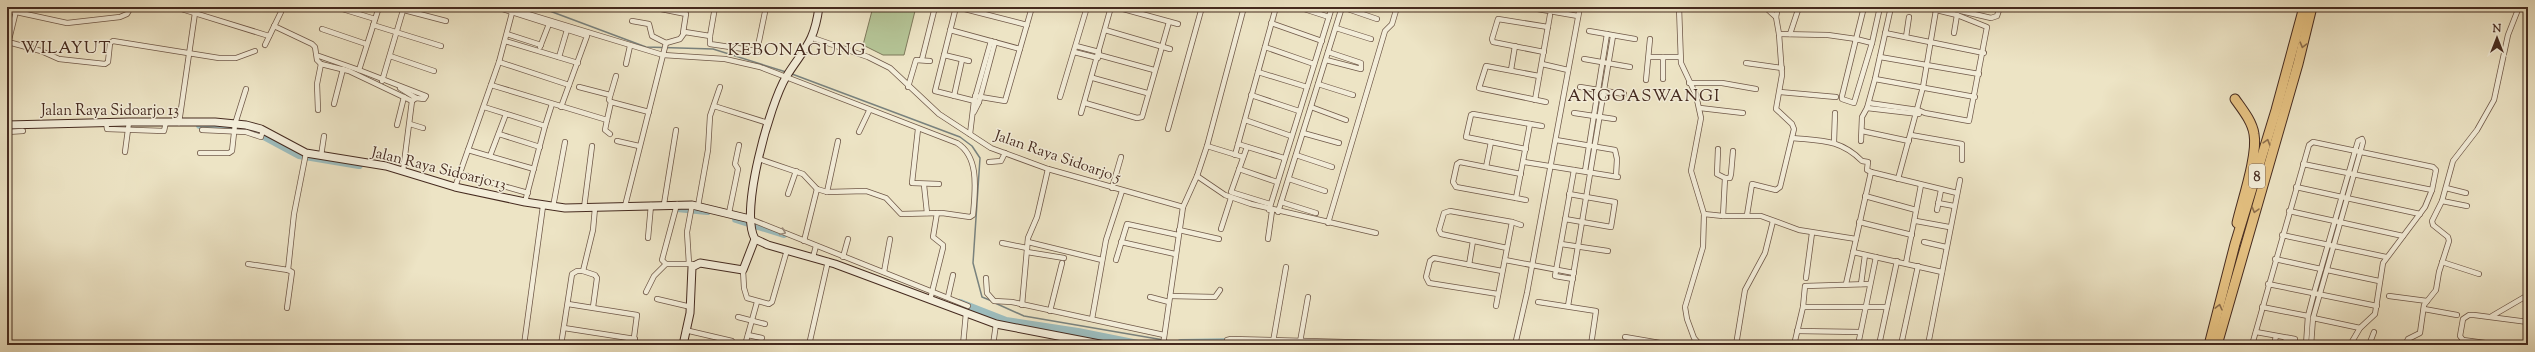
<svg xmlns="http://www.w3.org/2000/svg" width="2535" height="352" viewBox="0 0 2535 352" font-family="'Sorts Mill Goudy',serif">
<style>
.green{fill:#b5c597;stroke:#7d785b}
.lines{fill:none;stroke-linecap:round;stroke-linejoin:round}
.stream{stroke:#79827e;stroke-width:1.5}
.river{stroke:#9cbcbd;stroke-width:8}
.street-casing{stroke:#6f5848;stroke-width:6}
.secondary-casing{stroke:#452a1f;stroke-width:9}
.highway-casing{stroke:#452a1f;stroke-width:11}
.street{stroke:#f3edd9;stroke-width:4.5}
.secondary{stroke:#f3edd9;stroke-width:7}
.highway{stroke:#e6c282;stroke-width:9}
.oneway{stroke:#8d6e4c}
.oneway2{stroke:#9c8c7c}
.labels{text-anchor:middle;stroke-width:3;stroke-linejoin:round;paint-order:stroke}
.shield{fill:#f3edd9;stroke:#796457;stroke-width:1}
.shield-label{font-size:14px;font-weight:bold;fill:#452a1f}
.street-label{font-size:15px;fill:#452a1f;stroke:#f3edd9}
.quarter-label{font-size:17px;letter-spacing:1px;fill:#452a1f;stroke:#f3edd9}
</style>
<rect width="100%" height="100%" fill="#ede4c5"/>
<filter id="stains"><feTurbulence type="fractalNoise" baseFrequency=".005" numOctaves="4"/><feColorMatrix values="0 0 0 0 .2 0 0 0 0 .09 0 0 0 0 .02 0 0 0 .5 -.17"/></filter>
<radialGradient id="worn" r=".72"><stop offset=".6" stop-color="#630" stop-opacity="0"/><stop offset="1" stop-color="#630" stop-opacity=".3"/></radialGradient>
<path class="green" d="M873,7H916L904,55H883L863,45Z"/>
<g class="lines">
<g class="stream">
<path d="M539,7L646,47L713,49L786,72"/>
<path d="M792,74L960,137L972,146L980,158L973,263L982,297L992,301"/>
<path d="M995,303L1024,316L1181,343"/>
</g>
<g class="river">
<path d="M200,125L251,129L299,155L359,165"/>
<path d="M677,208L707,211"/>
<path d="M736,219L784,234"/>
<path d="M960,303L1006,321L1078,332L1143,345"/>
<path d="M1181,343L1233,342L1275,345"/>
</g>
<g class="street-casing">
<g id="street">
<path d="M175,7L269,36"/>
<path d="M336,7L375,19"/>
<path d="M379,7L359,70L426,96L424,99L416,98L412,101L403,171"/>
<path d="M496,7L587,36L561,107"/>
<path d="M505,7L663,55L725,59L760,67L957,143C980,157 975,191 973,215L970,217L942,213L901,214L886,198L866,191L827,192L817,189L803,174L759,159"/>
<path d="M651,7L686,14L683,33"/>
<path d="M956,7L935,91L979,102"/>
<path d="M957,7L1027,25"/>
<path d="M1116,7L1178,24"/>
<path d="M1298,7L1329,17"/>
<path d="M1342,7L1377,19"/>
<path d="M1526,7L1578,16"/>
<path d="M1679,7L1681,63L1696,95L1701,118L1691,171L1704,214L1703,247L1685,307L1687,319L1694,338L1700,345"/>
<path d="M1944,7L1991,18L1997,16L2000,7"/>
<path d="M7,10L67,23L120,17L127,14L131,7"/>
<path d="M404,10L446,21"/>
<path d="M1776,17L1778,7"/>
<path d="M632,21L649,24L652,36L666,43L680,39L685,32L710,36L715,7"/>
<path d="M1271,23L1322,41"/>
<path d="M373,25L441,46"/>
<path d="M274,26L312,44L315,47L317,60L321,64L349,71L412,101"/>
<path d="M1336,28L1371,39"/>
<path d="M322,29L366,44"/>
<path d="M950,30L1020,49"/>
<path d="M1105,30L1170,49"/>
<path d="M1589,31L1635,39"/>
<path d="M1885,33L1984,53"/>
<path d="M1954,33L1957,15"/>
<path d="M507,34L541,45"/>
<path d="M1779,34L1828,35L1856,39L1864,7"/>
<path d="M1790,34L1799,7"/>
<path d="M710,36V44L757,51L766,7"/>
<path d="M1906,37L1909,17"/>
<path d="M813,38L868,57L890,68L939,114L991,148L1048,169L1183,207"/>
<path d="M1856,39L1872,43L1854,103L1842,99V96Z"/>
<path d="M505,41L578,63"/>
<path d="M8,42L41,51L59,59L105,64L108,62L110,43L113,41L219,58H236L255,51"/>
<path d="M1872,43L1880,7"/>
<path d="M265,45L281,12L279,7"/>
<path d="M1076,46L1099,52"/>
<path d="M540,47L549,24"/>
<path d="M1265,47L1314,64"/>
<path d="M7,48L17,7"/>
<path d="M1074,52L1098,58"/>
<path d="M1544,52L1493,42L1492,39L1498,19L1548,27"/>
<path d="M944,55L969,61"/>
<path d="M1099,55L1154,70"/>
<path d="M319,56L359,70"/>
<path d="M390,56L434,71"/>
<path d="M559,57L567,30"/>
<path d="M1649,57H1680"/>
<path d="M1663,57V79"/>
<path d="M1880,57L1979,74"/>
<path d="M922,59L935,7"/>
<path d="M1584,59L1630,67"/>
<path d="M1326,60L1361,69V63L1328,52"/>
<path d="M499,62L569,85"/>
<path d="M1746,63L1782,68"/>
<path d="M626,64L630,46"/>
<path d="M1542,64L1568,70"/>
<path d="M1511,70L1515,46"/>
<path d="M1258,72L1307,87"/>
<path d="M1539,76L1486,66L1479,88L1546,102"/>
<path d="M1093,78L1147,93"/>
<path d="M1875,79L1975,97"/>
<path d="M1646,80L1650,39"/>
<path d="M382,81L404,7"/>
<path d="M1689,83H1722L1756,89"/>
<path d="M1318,84L1353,95"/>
<path d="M491,85L607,120L611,102L609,100L616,76"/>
<path d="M579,87L610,95"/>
<path d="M908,87L916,60L930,61"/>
<path d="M1580,87L1624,94"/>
<path d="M400,88L416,98"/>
<path d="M1780,92L1836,97"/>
<path d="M1251,95L1299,111"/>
<path d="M954,96L962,60"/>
<path d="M975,96L1005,101L1032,7"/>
<path d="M1060,97L1087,7"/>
<path d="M1535,100L1550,15"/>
<path d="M611,102L649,112"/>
<path d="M1085,103L1137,118L1142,117L1169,22"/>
<path d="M1869,103L1918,110L1925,113L1969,121L1987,27L1957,15L1924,7"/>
<path d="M334,104L343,69"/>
<path d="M714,106L768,123"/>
<path d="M484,107L545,126L552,104"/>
<path d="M1311,107L1346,120"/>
<path d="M1700,108L1743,113"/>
<path d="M1867,108L1919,114"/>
<path d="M318,110L317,84L321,64"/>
<path d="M974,112L979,102L995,42"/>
<path d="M1081,113L1111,7"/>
<path d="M1574,113L1614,119"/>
<path d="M607,120L605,130L610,134"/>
<path d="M1245,120L1291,136"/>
<path d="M106,122L107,129L164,131L166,122"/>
<path d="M179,123L195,13"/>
<path d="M410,124L423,128"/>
<path d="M397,125L404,97"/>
<path d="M918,129L912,183L939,184"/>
<path d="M1168,129L1202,7"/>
<path d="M202,130L246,132L261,137L263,130"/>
<path d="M1862,131L1909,141"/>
<path d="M7,132L23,131"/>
<path d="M859,132L869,111"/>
<path d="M1303,133L1339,143"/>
<path d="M499,134L540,147"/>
<path d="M970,134L974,101L991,41"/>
<path d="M1911,135L1962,144V160"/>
<path d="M1792,138C1821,141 1840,139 1862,161L1868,162L1867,170L1871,172"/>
<path d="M1556,140L1615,150L1617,159L1616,176"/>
<path d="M617,141L639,146"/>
<path d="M1861,141L1862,117L1867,108L1875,79L1891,7"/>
<path d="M1834,142L1835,113"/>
<path d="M1238,144L1284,158"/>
<path d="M1207,146L1243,157"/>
<path d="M1247,147L1231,192L1270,204"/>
<path d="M1526,149L1466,137L1471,115L1473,114L1542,126"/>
<path d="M1718,149L1717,174L1725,178L1723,216"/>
<path d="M468,150L534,169"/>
<path d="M125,152L129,122"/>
<path d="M200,153H229L232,151L235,124L246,89"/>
<path d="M1235,155L1276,7"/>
<path d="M1296,155L1332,167"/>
<path d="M321,156L324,136"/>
<path d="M490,156L506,114"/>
<path d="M989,162L1001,161L1005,153"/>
<path d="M1524,162L1618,177"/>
<path d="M2303,164L2432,190"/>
<path d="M1486,167L1491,142"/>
<path d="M1239,169L1277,182"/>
<path d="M1585,171L1607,34"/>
<path d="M460,174L528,193"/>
<path d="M1197,176L1225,195L1251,204L1376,233"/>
<path d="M1725,178H1730L1731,174L1733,151"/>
<path d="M1289,179L1325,191"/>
<path d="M1898,179L1923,87L1936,10"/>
<path d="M924,185L927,213"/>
<path d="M455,187L499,62L512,13"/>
<path d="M2296,187L2420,214"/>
<path d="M1112,188L1121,157"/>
<path d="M2446,188L2466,193"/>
<path d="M827,192L838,141"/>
<path d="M788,194L796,171"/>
<path d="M1865,196L1916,210"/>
<path d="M1516,198L1456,187L1453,182L1457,164L1460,162L1521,174"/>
<path d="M1526,200L1516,198L1530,124"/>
<path d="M2442,201L2467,206"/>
<path d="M525,202L545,126"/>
<path d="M1281,202L1316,213"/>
<path d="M1938,203L1954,206"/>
<path d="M664,204L676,130"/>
<path d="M625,206L666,43"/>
<path d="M698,206L708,150L710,116L720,87"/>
<path d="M553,207L565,142"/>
<path d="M584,208L592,146"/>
<path d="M1269,210L1332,7"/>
<path d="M1937,210L1941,190"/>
<path d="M2289,211L2403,236"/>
<path d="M1278,212L1342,7"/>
<path d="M729,213L738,169L735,164L739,145"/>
<path d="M1704,214L1723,216H1761L1799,230L1856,239"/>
<path d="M1747,215L1752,184L1776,190L1780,187L1794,129L1792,124L1776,109L1782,75L1779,34L1776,17L1765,7"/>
<path d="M750,219L968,306"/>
<path d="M1565,219L1611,227L1615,202L1569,194"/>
<path d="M1916,221L1949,227"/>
<path d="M1512,222L1521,225"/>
<path d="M1859,222L1912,235"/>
<path d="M1328,223L1385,31L1392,24L1397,7"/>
<path d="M1221,229L1231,198"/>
<path d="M1179,230L1219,239"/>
<path d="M2282,235L2386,257"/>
<path d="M648,238L651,205"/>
<path d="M1268,239L1272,211"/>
<path d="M804,241L817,189"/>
<path d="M1028,242L1102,260"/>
<path d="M1121,242L1175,254"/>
<path d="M1924,242L1946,247"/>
<path d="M1002,243L1027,248"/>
<path d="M1561,244L1608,251"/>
<path d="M1027,252L1064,258"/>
<path d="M1853,252L1942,272"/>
<path d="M813,257L816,246"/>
<path d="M843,257L848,239"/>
<path d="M2275,259L2321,269"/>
<path d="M1116,260L1127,224L1178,235"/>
<path d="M1505,260L1574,273"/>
<path d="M2442,262L2479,274"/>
<path d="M1906,263L1921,185"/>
<path d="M248,264L288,270L294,214L306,153"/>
<path d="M666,264L662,260L677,204"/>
<path d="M689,264L687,232L692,205"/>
<path d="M1469,265L1473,241"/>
<path d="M743,270L744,288L747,298L769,304L772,302L787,250"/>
<path d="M2327,270L2379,281"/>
<path d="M583,271L595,275L597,278L593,307"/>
<path d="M884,272L890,239"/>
<path d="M986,278L987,293L994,301L1012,302L1164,335"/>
<path d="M1806,278L1812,233"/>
<path d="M1573,279L1555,276L1574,170"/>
<path d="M1846,284L1871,172L1957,193"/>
<path d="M1861,284L1865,255"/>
<path d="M2268,284L2377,306"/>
<path d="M646,292L654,276L666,264H693"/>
<path d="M1498,294L1429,283L1426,277L1430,261L1434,258L1502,271"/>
<path d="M1170,296L1215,297L1220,290"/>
<path d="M2389,296L2427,301"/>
<path d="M948,297L953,275"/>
<path d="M1150,297L1169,302"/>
<path d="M657,299L691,307"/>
<path d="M930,300L943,248V245L933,237L937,213"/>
<path d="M1538,302L1596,311L1591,345"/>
<path d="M568,304L637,315L633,345"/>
<path d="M1022,305L1028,238L1037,217L1048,169"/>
<path d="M1496,306L1512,222L1450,211L1444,213L1439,230L1441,234L1507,248"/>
<path d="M1568,306L1613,36"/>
<path d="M1803,307H1887"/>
<path d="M2262,307L2308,316"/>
<path d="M287,308L292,272L288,270"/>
<path d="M2424,309L2457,315"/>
<path d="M1050,311L1062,263"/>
<path d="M2492,316L2528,295"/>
<path d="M738,317L765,324"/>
<path d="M2313,318L2360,328"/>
<path d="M1092,319L1106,240L1122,191"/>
<path d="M564,328L635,339"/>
<path d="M685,330L732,341L734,345"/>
<path d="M1797,331L1860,332"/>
<path d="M2256,332L2295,339"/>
<path d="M748,335L762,338"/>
<path d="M1625,337L1660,343H1697"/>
<path d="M1273,342L1286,267"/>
<path d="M1300,342L1308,297"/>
<path d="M524,345L543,206"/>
<path d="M561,345L572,274L577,271H583L593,230L595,208"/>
<path d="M745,345L757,302"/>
<path d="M809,345L828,261"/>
<path d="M963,345L966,313"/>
<path d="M993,345L996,324"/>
<path d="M1163,345L1183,207L1197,176L1207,146L1244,7"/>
<path d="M1226,345L1227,340L1231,339L1458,345"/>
<path d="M1515,345L1527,293L1580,7"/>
<path d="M1736,345L1745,290L1765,253L1773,221"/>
<path d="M1794,345L1803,307L1805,286L1870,284"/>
<path d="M1858,345L1876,257"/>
<path d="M1879,345L1897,261"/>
<path d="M1901,345L1918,266"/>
<path d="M1928,345L1960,180"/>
<path d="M2252,345L2309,145L2313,142L2433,167L2436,170L2432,190L2425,207L2383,263L2375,314L2360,328L2350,345"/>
<path d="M2274,345L2276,336"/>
<path d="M2285,345L2286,338"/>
<path d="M2306,345L2308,316L2314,293L2355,151L2358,141L2362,139L2363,142L2360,153L2313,318L2311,345"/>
<path d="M2369,345L2374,332"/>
<path d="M2405,345L2408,339L2420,333L2424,305L2436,290L2439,272L2449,241L2448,237L2433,225L2432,221L2442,201L2453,161L2477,130L2494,100L2508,35L2519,7"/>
<path d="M2500,345L2463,340L2460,336L2463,319L2469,315H2474L2528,322"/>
</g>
</g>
<g class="secondary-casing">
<g id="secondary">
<path d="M819,7C814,44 804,48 786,77C770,104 739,212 755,239L768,245L835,264L996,324L1105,345"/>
<path d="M7,125L129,122H215L246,125L261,129L306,153L386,166L455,187L525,202L565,208L692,205L750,219"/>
<path d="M683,345L690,313L692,267L700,263L743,270L755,239"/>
</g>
</g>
<g class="highway-casing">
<g id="highway">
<path d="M2235,99C2242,109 2252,121 2254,134C2258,155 2242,201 2237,223"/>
<path d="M2209,345L2235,244L2276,110L2304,7"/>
<path d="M2217,345L2298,64L2312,7"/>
</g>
</g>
<use href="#street" class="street"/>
<use href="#secondary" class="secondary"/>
<use href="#highway" class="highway"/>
</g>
<defs><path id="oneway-chevron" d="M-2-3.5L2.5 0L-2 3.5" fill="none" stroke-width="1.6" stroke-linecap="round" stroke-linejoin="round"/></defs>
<g class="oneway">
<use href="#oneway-chevron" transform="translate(2303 45) rotate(105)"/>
<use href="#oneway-chevron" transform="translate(2267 142) rotate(-73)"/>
<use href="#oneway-chevron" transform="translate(2255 210) rotate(106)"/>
<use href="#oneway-chevron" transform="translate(2219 307) rotate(-76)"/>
</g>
<use class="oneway2" href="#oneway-chevron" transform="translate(783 232) rotate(22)"/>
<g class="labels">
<rect class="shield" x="2249" y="164" width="16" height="24" rx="3"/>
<g class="shield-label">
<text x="2257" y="181">8</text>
</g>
<g class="street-label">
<text x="110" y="115">Jalan Raya Sidoarjo 13</text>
<text transform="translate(1058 156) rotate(19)" y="5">Jalan Raya Sidoarjo 5</text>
<text transform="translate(439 168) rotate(14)" y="5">Jalan Raya Sidoarjo 13</text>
</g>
<g class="quarter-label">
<text x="66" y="53">WILAYUT</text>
<text x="797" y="55">KEBONAGUNG</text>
<text x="1644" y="101">ANGGASWANGI</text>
</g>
</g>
<rect width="2535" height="352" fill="none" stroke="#ede4c5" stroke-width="24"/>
<rect x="8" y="8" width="2519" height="336" fill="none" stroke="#452a1f" stroke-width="2"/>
<rect x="12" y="12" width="2511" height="328" fill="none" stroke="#452a1f"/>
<g transform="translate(2497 38)" stroke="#f3edd9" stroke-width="3" paint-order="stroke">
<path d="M0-3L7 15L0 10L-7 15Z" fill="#452a1f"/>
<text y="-6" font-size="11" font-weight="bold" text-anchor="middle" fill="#452a1f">N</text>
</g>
<rect width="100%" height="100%" filter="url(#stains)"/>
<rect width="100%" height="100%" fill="url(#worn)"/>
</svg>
